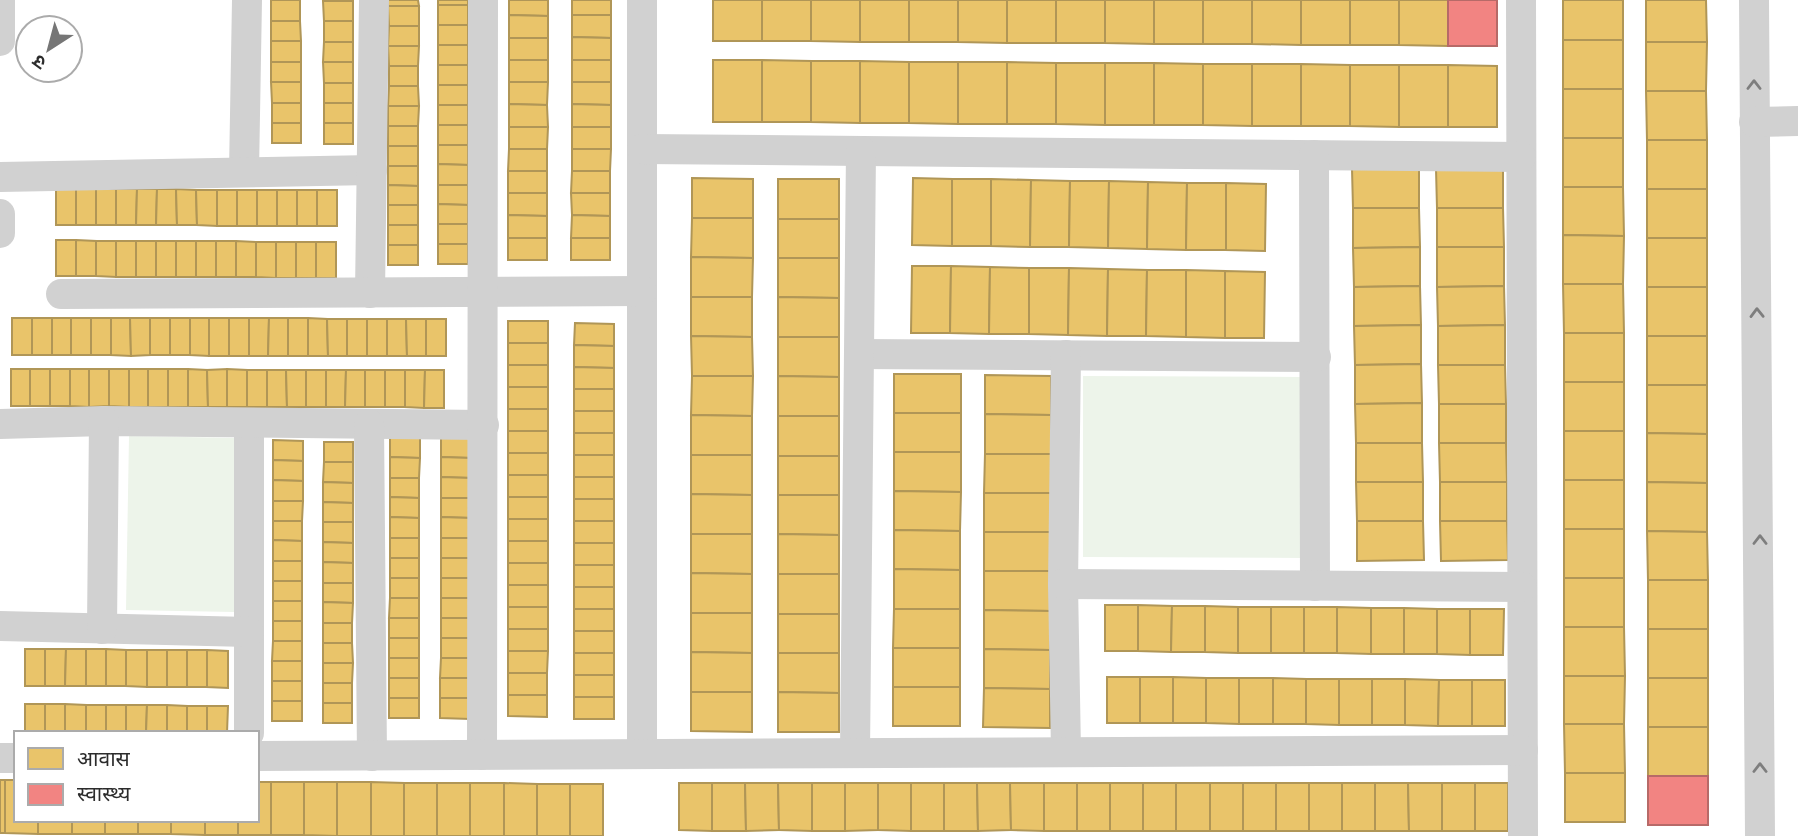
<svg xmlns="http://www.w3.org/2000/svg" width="1798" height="836" viewBox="0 0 1798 836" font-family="Commissioner,'Noto Sans Devanagari',sans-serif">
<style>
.green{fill:#edf4ea}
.homes{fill:#e9c46a;stroke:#b09657;stroke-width:2}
.health{fill:#f28482;stroke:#b76a68;stroke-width:2}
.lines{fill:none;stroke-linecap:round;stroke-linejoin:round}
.minor{stroke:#d1d1d1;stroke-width:30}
.oneway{stroke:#7e7e7e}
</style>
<rect width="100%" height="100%" fill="#fff"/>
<g class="green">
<path d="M1083,376L1302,377V558L1083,557Z"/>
<path d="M129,436L237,438L234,612L126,610Z"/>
</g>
<g class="homes">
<rect x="271" y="0" width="29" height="21"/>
<path d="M388,0H418L419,6H388Z"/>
<rect x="438" y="0" width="30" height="5"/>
<path d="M509,0H548V16L509,15Z"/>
<rect x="572" y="0" width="39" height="15"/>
<rect x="713" y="0" width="49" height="41"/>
<rect x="762" y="0" width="49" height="41"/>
<path d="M811,0H860V42L811,41Z"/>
<rect x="860" y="0" width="49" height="42"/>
<rect x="909" y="0" width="49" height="42"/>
<path d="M958,0H1007V43L958,42Z"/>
<rect x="1007" y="0" width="49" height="43"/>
<rect x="1056" y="0" width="49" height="43"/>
<path d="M1105,0H1154V44L1105,43Z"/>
<rect x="1154" y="0" width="49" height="44"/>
<rect x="1203" y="0" width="49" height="44"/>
<path d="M1252,0H1301V45L1252,44Z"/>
<rect x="1301" y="0" width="49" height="45"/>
<rect x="1350" y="0" width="49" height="45"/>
<path d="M1399,0H1448V46L1399,45Z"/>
<rect x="1563" y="0" width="60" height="40"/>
<path d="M1646,0H1706L1707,42H1646Z"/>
<path d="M323,1H353V21H324Z"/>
<rect x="438" y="5" width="30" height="20"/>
<path d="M388,6H419V26H389Z"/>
<path d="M509,15L548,16V38H509Z"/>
<path d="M572,15H611V38L572,37Z"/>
<path d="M271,21H300L301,41H271Z"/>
<rect x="324" y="21" width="29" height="21"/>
<rect x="438" y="25" width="30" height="20"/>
<path d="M389,26H419V46H388Z"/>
<path d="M572,37L611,38V60H572Z"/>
<rect x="509" y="38" width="39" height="22"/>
<rect x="1563" y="40" width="60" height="49"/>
<rect x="271" y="41" width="30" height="21"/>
<path d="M324,42H353V62H323Z"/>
<path d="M1646,42H1707L1706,91H1646Z"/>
<rect x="438" y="45" width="30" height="20"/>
<path d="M388,46H419L418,66H389Z"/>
<rect x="509" y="60" width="39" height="22"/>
<rect x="572" y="60" width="39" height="22"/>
<rect x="713" y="60" width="49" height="62"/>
<path d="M762,60L811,61V122H762Z"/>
<path d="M811,61H860V123L811,122Z"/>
<path d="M860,61L909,62V123H860Z"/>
<rect x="271" y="62" width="30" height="20"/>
<path d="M323,62H353V83H324Z"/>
<path d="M909,62H958V124L909,123Z"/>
<rect x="958" y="62" width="49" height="62"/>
<path d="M1007,62L1056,63V124H1007Z"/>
<path d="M1056,63H1105V125L1056,124Z"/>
<rect x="1105" y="63" width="49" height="62"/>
<path d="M1154,63L1203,64V125H1154Z"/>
<path d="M1203,64H1252V126L1203,125Z"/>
<rect x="1252" y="64" width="49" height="62"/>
<path d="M1301,64L1350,65V126H1301Z"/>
<rect x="438" y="65" width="30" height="20"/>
<path d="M1350,65H1399V127L1350,126Z"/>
<rect x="1399" y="65" width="49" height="62"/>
<path d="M1448,65L1497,66V127H1448Z"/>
<rect x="389" y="66" width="29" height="20"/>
<path d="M271,82H301V103H272Z"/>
<path d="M509,82H548L547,105L509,104Z"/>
<path d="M572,82H611V105L572,104Z"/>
<rect x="324" y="83" width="29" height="20"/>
<rect x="438" y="85" width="30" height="20"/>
<path d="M389,86H418L419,106H388Z"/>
<rect x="1563" y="89" width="60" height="49"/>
<path d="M1646,91H1706L1707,140H1647Z"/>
<rect x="272" y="103" width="29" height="20"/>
<rect x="324" y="103" width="29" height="20"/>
<path d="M509,104L547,105L548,127H509Z"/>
<path d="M572,104L611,105V127H572Z"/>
<rect x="438" y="105" width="30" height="20"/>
<path d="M388,106H419L418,126H388Z"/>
<rect x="272" y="123" width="29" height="20"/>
<rect x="324" y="123" width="29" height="21"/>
<rect x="438" y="125" width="30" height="20"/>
<rect x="388" y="126" width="30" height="20"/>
<path d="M509,127H548L547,149H509Z"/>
<rect x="572" y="127" width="39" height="22"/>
<rect x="1563" y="138" width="60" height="49"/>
<rect x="1647" y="140" width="60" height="49"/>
<path d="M438,145H468V165L438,164Z"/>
<rect x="388" y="146" width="30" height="20"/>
<path d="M509,149H547V171H508Z"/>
<path d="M572,149H611L610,171H572Z"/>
<path d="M438,164L468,165V185H438Z"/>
<path d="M388,166H418V186L388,185Z"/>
<path d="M1352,169H1419V208H1353Z"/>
<path d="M1436,169H1503V208H1437Z"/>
<rect x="508" y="171" width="39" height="22"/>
<path d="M572,171H610V193H571Z"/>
<path d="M692,178L753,179V218H692Z"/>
<path d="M913,178L952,179V246L912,245Z"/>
<rect x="778" y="179" width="61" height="40"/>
<rect x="952" y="179" width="39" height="67"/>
<path d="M991,179L1031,180L1030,247L991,246Z"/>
<path d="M1031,180L1070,181L1069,247H1030Z"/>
<path d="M1070,181H1109L1108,248L1069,247Z"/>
<path d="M1109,181L1148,182L1147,249L1108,248Z"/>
<path d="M1148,182L1187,183L1186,250L1147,249Z"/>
<path d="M1187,183H1226V250H1186Z"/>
<path d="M1226,183L1266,184L1265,251L1226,250Z"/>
<path d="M388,185L418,186V205H388Z"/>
<path d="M438,185H468V205L438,204Z"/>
<path d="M1563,187H1623L1624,236L1563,235Z"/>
<rect x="56" y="189" width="20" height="36"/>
<rect x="76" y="189" width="20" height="36"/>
<rect x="96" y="189" width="20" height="36"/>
<path d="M116,189H137L136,225H116Z"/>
<path d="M137,189H157L156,225H136Z"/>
<path d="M157,189H176L177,225H156Z"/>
<path d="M176,189L196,190L197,225H177Z"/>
<rect x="1647" y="189" width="60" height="49"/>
<path d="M196,190H217V226L197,225Z"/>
<rect x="217" y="190" width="20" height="36"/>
<rect x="237" y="190" width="20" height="36"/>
<rect x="257" y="190" width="20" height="36"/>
<rect x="277" y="190" width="20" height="36"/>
<rect x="297" y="190" width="20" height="36"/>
<rect x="317" y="190" width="20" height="36"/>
<path d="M508,193H547V216L508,215Z"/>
<path d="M571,193H610V216L572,215Z"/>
<path d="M438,204L468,205V224H438Z"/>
<rect x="388" y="205" width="30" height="20"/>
<path d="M1353,208H1419L1420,247L1353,248Z"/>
<path d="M1437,208H1503L1504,247H1437Z"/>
<path d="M508,215L547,216V238H508Z"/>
<path d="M572,215L610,216V238H571Z"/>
<path d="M692,218H753V258L691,257Z"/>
<rect x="778" y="219" width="61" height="39"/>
<rect x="438" y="224" width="30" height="20"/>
<rect x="388" y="225" width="30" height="20"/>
<path d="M1563,235L1624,236L1623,284H1563Z"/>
<rect x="508" y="238" width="39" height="22"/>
<rect x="571" y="238" width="39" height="22"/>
<rect x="1647" y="238" width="60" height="49"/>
<rect x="56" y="240" width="20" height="36"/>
<path d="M76,240L96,241V276H76Z"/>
<path d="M96,241H116V277L96,276Z"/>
<rect x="116" y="241" width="20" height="36"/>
<rect x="136" y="241" width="20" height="36"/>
<rect x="156" y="241" width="20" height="36"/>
<rect x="176" y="241" width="20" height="36"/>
<rect x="196" y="241" width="20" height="36"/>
<rect x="216" y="241" width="20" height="36"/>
<path d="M236,241L256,242V277H236Z"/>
<path d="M256,242H276V278L256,277Z"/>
<rect x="276" y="242" width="20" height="36"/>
<rect x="296" y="242" width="20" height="36"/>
<rect x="316" y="242" width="20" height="36"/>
<rect x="438" y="244" width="30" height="20"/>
<rect x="388" y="245" width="30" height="20"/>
<path d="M1420,247V286L1354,287L1353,248Z"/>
<path d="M1437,247H1504V286L1437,287Z"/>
<path d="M691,257L753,258L752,297H691Z"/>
<path d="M778,258H839V298L778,297Z"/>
<path d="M912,266H951L950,333H911Z"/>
<path d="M951,266L990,267L989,334L950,333Z"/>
<path d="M990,267L1029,268V334H989Z"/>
<path d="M1029,268H1069L1068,335L1029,334Z"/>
<path d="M1069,268L1108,269L1107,336L1068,335Z"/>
<path d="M1108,269L1147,270L1146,336H1107Z"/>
<path d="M1147,270H1186V337L1146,336Z"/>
<path d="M1186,270L1225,271V338L1186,337Z"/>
<path d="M1225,271L1265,272L1264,338H1225Z"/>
<path d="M1563,284H1623L1624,333H1564Z"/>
<path d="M1420,286L1421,325L1354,326V287Z"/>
<path d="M1504,286L1505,325L1438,326L1437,287Z"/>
<rect x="1647" y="287" width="60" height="49"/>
<path d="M691,297H752V337L691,336Z"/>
<path d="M778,297L839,298V337H778Z"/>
<rect x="12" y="318" width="20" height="37"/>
<rect x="32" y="318" width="20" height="37"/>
<rect x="52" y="318" width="19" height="37"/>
<rect x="71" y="318" width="20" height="37"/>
<rect x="91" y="318" width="20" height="37"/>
<path d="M111,318H130L131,356L111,355Z"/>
<path d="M130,318H150V355L131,356Z"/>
<rect x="150" y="318" width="20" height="37"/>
<rect x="170" y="318" width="20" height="37"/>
<path d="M190,318H209V356L190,355Z"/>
<rect x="209" y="318" width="20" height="38"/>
<rect x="229" y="318" width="20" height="38"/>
<path d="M249,318H269L268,356H249Z"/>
<path d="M269,318H288V356H268Z"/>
<rect x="288" y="318" width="20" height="38"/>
<path d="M308,318L327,319L328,356H308Z"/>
<path d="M327,319H347V356H328Z"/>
<rect x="347" y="319" width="20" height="37"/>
<rect x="367" y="319" width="20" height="37"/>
<path d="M387,319H406L407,356H387Z"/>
<path d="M406,319H426V356H407Z"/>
<rect x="426" y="319" width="20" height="37"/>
<rect x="508" y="321" width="40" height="22"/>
<path d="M575,323L614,324V346L574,345Z"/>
<path d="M1421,325V364L1355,365L1354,326Z"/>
<path d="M1505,325V365H1438V326Z"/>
<rect x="1564" y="333" width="60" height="49"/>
<path d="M691,336L752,337L753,376H692Z"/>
<rect x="1647" y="336" width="60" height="49"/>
<path d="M778,337H839V377L778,376Z"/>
<rect x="508" y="343" width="40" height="22"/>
<path d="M574,345L614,346V368L574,367Z"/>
<path d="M1421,364L1422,403L1355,404V365Z"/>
<rect x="508" y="365" width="40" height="22"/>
<path d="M1438,365H1505L1506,404H1439Z"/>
<path d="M574,367L614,368V389H574Z"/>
<rect x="11" y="369" width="19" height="37"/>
<rect x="30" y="369" width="20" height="37"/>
<rect x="50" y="369" width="20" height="37"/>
<path d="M70,369H89V407L70,406Z"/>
<path d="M89,369H109V406L89,407Z"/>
<path d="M109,369H129V407L109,406Z"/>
<rect x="129" y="369" width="19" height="38"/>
<rect x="148" y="369" width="20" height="38"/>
<rect x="168" y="369" width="20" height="38"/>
<path d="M188,369L207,370L208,407H188Z"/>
<path d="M227,369V407H208L207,370Z"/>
<path d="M227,369L247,370V407H227Z"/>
<rect x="247" y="370" width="20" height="37"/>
<path d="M267,370H286L287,407H267Z"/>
<path d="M286,370H306V407H287Z"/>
<rect x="306" y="370" width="20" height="37"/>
<path d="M326,370H346L345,407H326Z"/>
<path d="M346,370H365V407H345Z"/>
<rect x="365" y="370" width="20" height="37"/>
<rect x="385" y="370" width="20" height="37"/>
<path d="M405,370H425L424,408L405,407Z"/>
<path d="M425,370H444V408H424Z"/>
<rect x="894" y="374" width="67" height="39"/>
<path d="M985,375L1051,376V415L985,414Z"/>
<path d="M692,376H753L752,416L691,415Z"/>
<path d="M778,376L839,377V416H778Z"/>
<rect x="1564" y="382" width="60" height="49"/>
<path d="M1647,385H1707V434L1647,433Z"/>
<rect x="508" y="387" width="40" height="22"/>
<rect x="574" y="389" width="40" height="22"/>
<path d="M1422,403V443H1356L1355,404Z"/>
<rect x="1439" y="404" width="67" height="39"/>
<rect x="508" y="409" width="40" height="22"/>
<rect x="574" y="411" width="40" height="22"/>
<rect x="894" y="413" width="67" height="39"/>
<path d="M985,414L1051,415V454H985Z"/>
<path d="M691,415L752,416V455H691Z"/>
<rect x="778" y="416" width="61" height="40"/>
<rect x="508" y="431" width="40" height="22"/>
<rect x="1564" y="431" width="60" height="49"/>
<rect x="574" y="433" width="40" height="22"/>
<path d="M1647,433L1707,434V483L1647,482Z"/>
<path d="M390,437L420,438V458L390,457Z"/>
<path d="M441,437H471V458L441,457Z"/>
<path d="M273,440L303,441V461L273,460Z"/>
<rect x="324" y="442" width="29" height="20"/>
<path d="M1356,443H1422L1423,482H1356Z"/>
<path d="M1439,443H1506L1507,482H1440Z"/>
<path d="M894,452H961V492L894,491Z"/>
<rect x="508" y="453" width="40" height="22"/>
<path d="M985,454H1051V493H984Z"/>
<rect x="574" y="455" width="40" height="22"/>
<path d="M691,455H752V495L691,494Z"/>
<rect x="778" y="456" width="61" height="39"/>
<path d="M390,457L420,458L419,478H390Z"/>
<path d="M441,457L471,458V478L441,477Z"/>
<path d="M273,460L303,461V481L273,480Z"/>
<path d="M324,462H353V483L323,482Z"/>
<rect x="508" y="475" width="40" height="22"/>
<path d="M441,477L471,478V498H441Z"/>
<rect x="574" y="477" width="40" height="22"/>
<path d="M390,478H419V498L390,497Z"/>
<path d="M273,480L303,481V501H273Z"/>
<rect x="1564" y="480" width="60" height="49"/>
<path d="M323,482L353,483V503L323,502Z"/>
<path d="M1356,482H1423V521H1357Z"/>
<rect x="1440" y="482" width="67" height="39"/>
<path d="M1647,482L1707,483V532L1647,531Z"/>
<path d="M894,491L961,492L960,531L894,530Z"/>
<rect x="984" y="493" width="67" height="39"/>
<path d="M691,494L752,495V534H691Z"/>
<path d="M778,495H839V535L778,534Z"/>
<path d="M390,497L419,498V518L390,517Z"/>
<rect x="508" y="497" width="40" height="22"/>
<path d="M441,498H471V518L441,517Z"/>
<rect x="574" y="499" width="40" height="22"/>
<path d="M273,501H303L302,521H273Z"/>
<path d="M323,502L353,503V522H323Z"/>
<path d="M390,517L419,518V538H390Z"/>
<path d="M441,517L471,518L470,538H441Z"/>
<rect x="508" y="519" width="40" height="22"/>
<path d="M273,521H302V541L273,540Z"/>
<rect x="574" y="521" width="40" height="22"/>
<path d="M1357,521H1423L1424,560L1357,561Z"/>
<path d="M1440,521H1507L1508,560L1441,561Z"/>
<path d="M323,522H353V543L323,542Z"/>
<rect x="1564" y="529" width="60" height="49"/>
<path d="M894,530L960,531V570L894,569Z"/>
<path d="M1647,531L1707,532L1708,580H1648Z"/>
<rect x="984" y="532" width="67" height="39"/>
<path d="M691,534H752V574L691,573Z"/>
<path d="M778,534L839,535V574H778Z"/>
<rect x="390" y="538" width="29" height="20"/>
<path d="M441,538H470L471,558H441Z"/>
<path d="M273,540L302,541V561H273Z"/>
<rect x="508" y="541" width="40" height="22"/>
<path d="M323,542L353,543V563L323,562Z"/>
<rect x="574" y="543" width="40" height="22"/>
<rect x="390" y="558" width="29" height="20"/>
<path d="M441,558H471L470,578H441Z"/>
<rect x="273" y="561" width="29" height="20"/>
<path d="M323,562L353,563V583H323Z"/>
<rect x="508" y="563" width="40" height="22"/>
<rect x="574" y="565" width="40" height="22"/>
<path d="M894,569L960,570V609H894Z"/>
<path d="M984,571H1051V611L984,610Z"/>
<path d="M691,573L752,574V613H691Z"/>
<rect x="778" y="574" width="61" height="40"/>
<rect x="390" y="578" width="29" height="20"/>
<rect x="441" y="578" width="29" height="20"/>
<rect x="1564" y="578" width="60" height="49"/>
<rect x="1648" y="580" width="60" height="49"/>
<rect x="273" y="581" width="29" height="20"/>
<path d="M323,583H353V603L323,602Z"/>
<rect x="508" y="585" width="40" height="22"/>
<rect x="574" y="587" width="40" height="22"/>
<path d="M390,598H419V618H389Z"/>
<rect x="441" y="598" width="29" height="20"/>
<rect x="273" y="601" width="29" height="20"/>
<path d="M323,602L353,603L352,623H323Z"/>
<rect x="1105" y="605" width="33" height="46"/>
<path d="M1138,605L1172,606L1171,652L1138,651Z"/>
<path d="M1172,606H1205V652H1171Z"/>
<path d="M1205,606L1238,607V653L1205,652Z"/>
<rect x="508" y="607" width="40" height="22"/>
<rect x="1238" y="607" width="33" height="46"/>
<rect x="1271" y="607" width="33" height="46"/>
<rect x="1304" y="607" width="33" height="46"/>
<path d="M1337,607L1371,608V654L1337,653Z"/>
<rect x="1371" y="608" width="33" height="46"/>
<path d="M1404,608L1437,609V654H1404Z"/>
<rect x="574" y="609" width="40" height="22"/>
<path d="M894,609H960V648H893Z"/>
<path d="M1437,609H1470V655L1437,654Z"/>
<path d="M1470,609H1504L1503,655H1470Z"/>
<path d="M984,610L1051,611L1050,650L984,649Z"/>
<path d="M691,613H752V653L691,652Z"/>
<rect x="778" y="614" width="61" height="39"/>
<rect x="389" y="618" width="30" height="20"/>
<rect x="441" y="618" width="29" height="20"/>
<rect x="273" y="621" width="29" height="20"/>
<rect x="323" y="623" width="29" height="20"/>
<path d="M1564,627H1624L1625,676H1564Z"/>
<rect x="508" y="629" width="40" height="22"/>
<rect x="1648" y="629" width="60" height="49"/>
<rect x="574" y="631" width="40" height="22"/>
<rect x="389" y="638" width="30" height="20"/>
<rect x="441" y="638" width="29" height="20"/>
<path d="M273,641H302V661H272Z"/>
<path d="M323,643H352L353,663H323Z"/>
<rect x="893" y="648" width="67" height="39"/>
<rect x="25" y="649" width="20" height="37"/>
<path d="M45,649H66L65,686H45Z"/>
<path d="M66,649H86V686H65Z"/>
<rect x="86" y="649" width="20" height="37"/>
<path d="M106,649L126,650V686H106Z"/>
<path d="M984,649L1050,650V689L984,688Z"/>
<path d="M126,650H147V687L126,686Z"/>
<rect x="147" y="650" width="20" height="37"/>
<rect x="167" y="650" width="20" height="37"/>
<rect x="187" y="650" width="20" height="37"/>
<path d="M207,650L228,651V688L207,687Z"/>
<path d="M508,651H548L547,673H508Z"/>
<path d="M691,652L752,653V692H691Z"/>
<rect x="574" y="653" width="40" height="22"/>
<path d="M778,653H839V693L778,692Z"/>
<rect x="389" y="658" width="30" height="20"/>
<path d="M441,658H470V678H440Z"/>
<rect x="272" y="661" width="30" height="20"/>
<path d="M323,663H353L352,683H323Z"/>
<rect x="508" y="673" width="39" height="22"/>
<rect x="574" y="675" width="40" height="22"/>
<path d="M1564,676H1625L1624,724H1564Z"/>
<rect x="1107" y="677" width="33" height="46"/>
<rect x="1140" y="677" width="33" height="46"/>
<path d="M1173,677L1206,678V723H1173Z"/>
<rect x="389" y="678" width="30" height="20"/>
<rect x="440" y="678" width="30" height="20"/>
<path d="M1206,678H1239V724L1206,723Z"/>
<rect x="1239" y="678" width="34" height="46"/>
<path d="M1273,678L1306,679V724H1273Z"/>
<rect x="1648" y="678" width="60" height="49"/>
<path d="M1306,679H1339V725L1306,724Z"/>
<rect x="1339" y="679" width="33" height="46"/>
<rect x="1372" y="679" width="33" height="46"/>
<path d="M1405,679L1439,680L1438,726L1405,725Z"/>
<path d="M1439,680H1472V726H1438Z"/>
<rect x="1472" y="680" width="33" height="46"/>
<rect x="272" y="681" width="30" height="20"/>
<rect x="323" y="683" width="29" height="20"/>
<rect x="893" y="687" width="67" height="39"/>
<path d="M984,688L1050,689V728L983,727Z"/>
<path d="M691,692H752V732L691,731Z"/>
<path d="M778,692L839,693V732H778Z"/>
<path d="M508,695H547V717L508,716Z"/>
<rect x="574" y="697" width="40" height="22"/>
<rect x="389" y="698" width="30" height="20"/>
<path d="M440,698H470V719L440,718Z"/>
<rect x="272" y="701" width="30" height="20"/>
<rect x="323" y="703" width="29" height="20"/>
<rect x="25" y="704" width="20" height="29"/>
<rect x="45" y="704" width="20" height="29"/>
<path d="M65,704L86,705V733H65Z"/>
<rect x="86" y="705" width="20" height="28"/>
<rect x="106" y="705" width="20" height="28"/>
<path d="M126,705H147L146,733H126Z"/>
<path d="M147,705H167V733H146Z"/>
<path d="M167,705L187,706V733H167Z"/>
<rect x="187" y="706" width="20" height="27"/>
<path d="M207,706H228L227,733H207Z"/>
<path d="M1564,724H1624L1625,773H1565Z"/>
<rect x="1648" y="727" width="60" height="49"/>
<rect x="1565" y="773" width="60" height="49"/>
<rect x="0" y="780" width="5" height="53"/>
<path d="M5,780H16V820H38V834L5,833Z"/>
<path d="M257,782H271V835H238V820H257Z"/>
<rect x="271" y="782" width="33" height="53"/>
<path d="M304,782H337V836L304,835Z"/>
<rect x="337" y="782" width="34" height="54"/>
<path d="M371,782L404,783V836H371Z"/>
<rect x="404" y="783" width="33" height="53"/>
<rect x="437" y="783" width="33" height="53"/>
<rect x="470" y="783" width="34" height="53"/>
<path d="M504,783L537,784V836H504Z"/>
<path d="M679,783H712V831L679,830Z"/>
<path d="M712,783H745L746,831H712Z"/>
<path d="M745,783H778L779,830L746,831Z"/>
<path d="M778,783H812V831L779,830Z"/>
<rect x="812" y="783" width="33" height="48"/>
<path d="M845,783H878V830L845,831Z"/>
<path d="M878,783H911V831L878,830Z"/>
<rect x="911" y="783" width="33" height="48"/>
<path d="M944,783H977L978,831H944Z"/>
<path d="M977,783H1010L1011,830L978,831Z"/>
<path d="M1010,783H1044V831L1011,830Z"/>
<rect x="1044" y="783" width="33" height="48"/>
<rect x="1077" y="783" width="33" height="48"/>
<rect x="1110" y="783" width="33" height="48"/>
<rect x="1143" y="783" width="33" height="48"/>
<rect x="1176" y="783" width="34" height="48"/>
<rect x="1210" y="783" width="33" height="48"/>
<rect x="1243" y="783" width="33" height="48"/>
<rect x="1276" y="783" width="33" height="48"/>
<rect x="1309" y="783" width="33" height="48"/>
<rect x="1342" y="783" width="33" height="48"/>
<path d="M1375,783H1408L1409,831H1375Z"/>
<path d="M1408,783H1442V831H1409Z"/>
<rect x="1442" y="783" width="33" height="48"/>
<rect x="1475" y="783" width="33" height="48"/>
<rect x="537" y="784" width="33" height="52"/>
<rect x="570" y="784" width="33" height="52"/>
<rect x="38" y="820" width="34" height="14"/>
<rect x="72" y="820" width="33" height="14"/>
<rect x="105" y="820" width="33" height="14"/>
<rect x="138" y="820" width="33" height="14"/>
<path d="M171,820H205V835L171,834Z"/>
<rect x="205" y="820" width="33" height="15"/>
</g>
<g class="health">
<rect x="1448" y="0" width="49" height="46"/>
<rect x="1648" y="776" width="60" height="49"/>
</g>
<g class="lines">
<g class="minor">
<path d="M642,0V754"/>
<path d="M1521,0L1523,836"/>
<path d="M1754,0L1760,836"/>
<path d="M0,41V0"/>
<path d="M1754,122L1798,121"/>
<path d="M642,149L1521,157"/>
<path d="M1314,155L1315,586"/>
<path d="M244,172L247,0"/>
<path d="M0,177L372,170"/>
<path d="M0,214V233"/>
<path d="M370,293L374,0"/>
<path d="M61,294L642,291"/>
<path d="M859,354L1316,357"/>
<path d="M1066,355L1063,584L1066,752"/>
<path d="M249,423V733"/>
<path d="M0,424L104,421L484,425"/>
<path d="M369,424L372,756"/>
<path d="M1063,584L1522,587"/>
<path d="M0,626L249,632"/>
<path d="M102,629L104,421"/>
<path d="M855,753L861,151"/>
<path d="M482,755L483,0"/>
<path d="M257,756L1523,750"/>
<path d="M0,758H16"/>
</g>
</g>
<defs><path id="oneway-chevron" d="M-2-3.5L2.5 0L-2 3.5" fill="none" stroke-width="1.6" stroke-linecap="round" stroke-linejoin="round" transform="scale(1.75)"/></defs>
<g class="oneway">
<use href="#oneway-chevron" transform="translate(1754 85) rotate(-90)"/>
<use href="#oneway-chevron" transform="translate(1757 313) rotate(-91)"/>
<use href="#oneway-chevron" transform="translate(1760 540) rotate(-90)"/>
<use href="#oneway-chevron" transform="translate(1760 768) rotate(-90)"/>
</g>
<rect x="14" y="731" width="245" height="91" fill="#ffffff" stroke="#ababab" stroke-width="2"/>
<rect x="28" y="748" width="35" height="21" fill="#e9c46a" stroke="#ababab" stroke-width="2"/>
<text x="77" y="766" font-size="21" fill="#2c2c2c">आवास</text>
<rect x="28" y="784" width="35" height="21" fill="#f28482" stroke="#ababab" stroke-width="2"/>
<text x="77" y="801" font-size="21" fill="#2c2c2c">स्वास्थ्य</text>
<g transform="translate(49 49) rotate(216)"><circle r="33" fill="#ffffff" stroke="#ababab" stroke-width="2"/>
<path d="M0-5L12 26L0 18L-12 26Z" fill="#767676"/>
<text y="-10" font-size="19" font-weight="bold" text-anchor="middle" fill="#2c2c2c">उ</text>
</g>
</svg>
